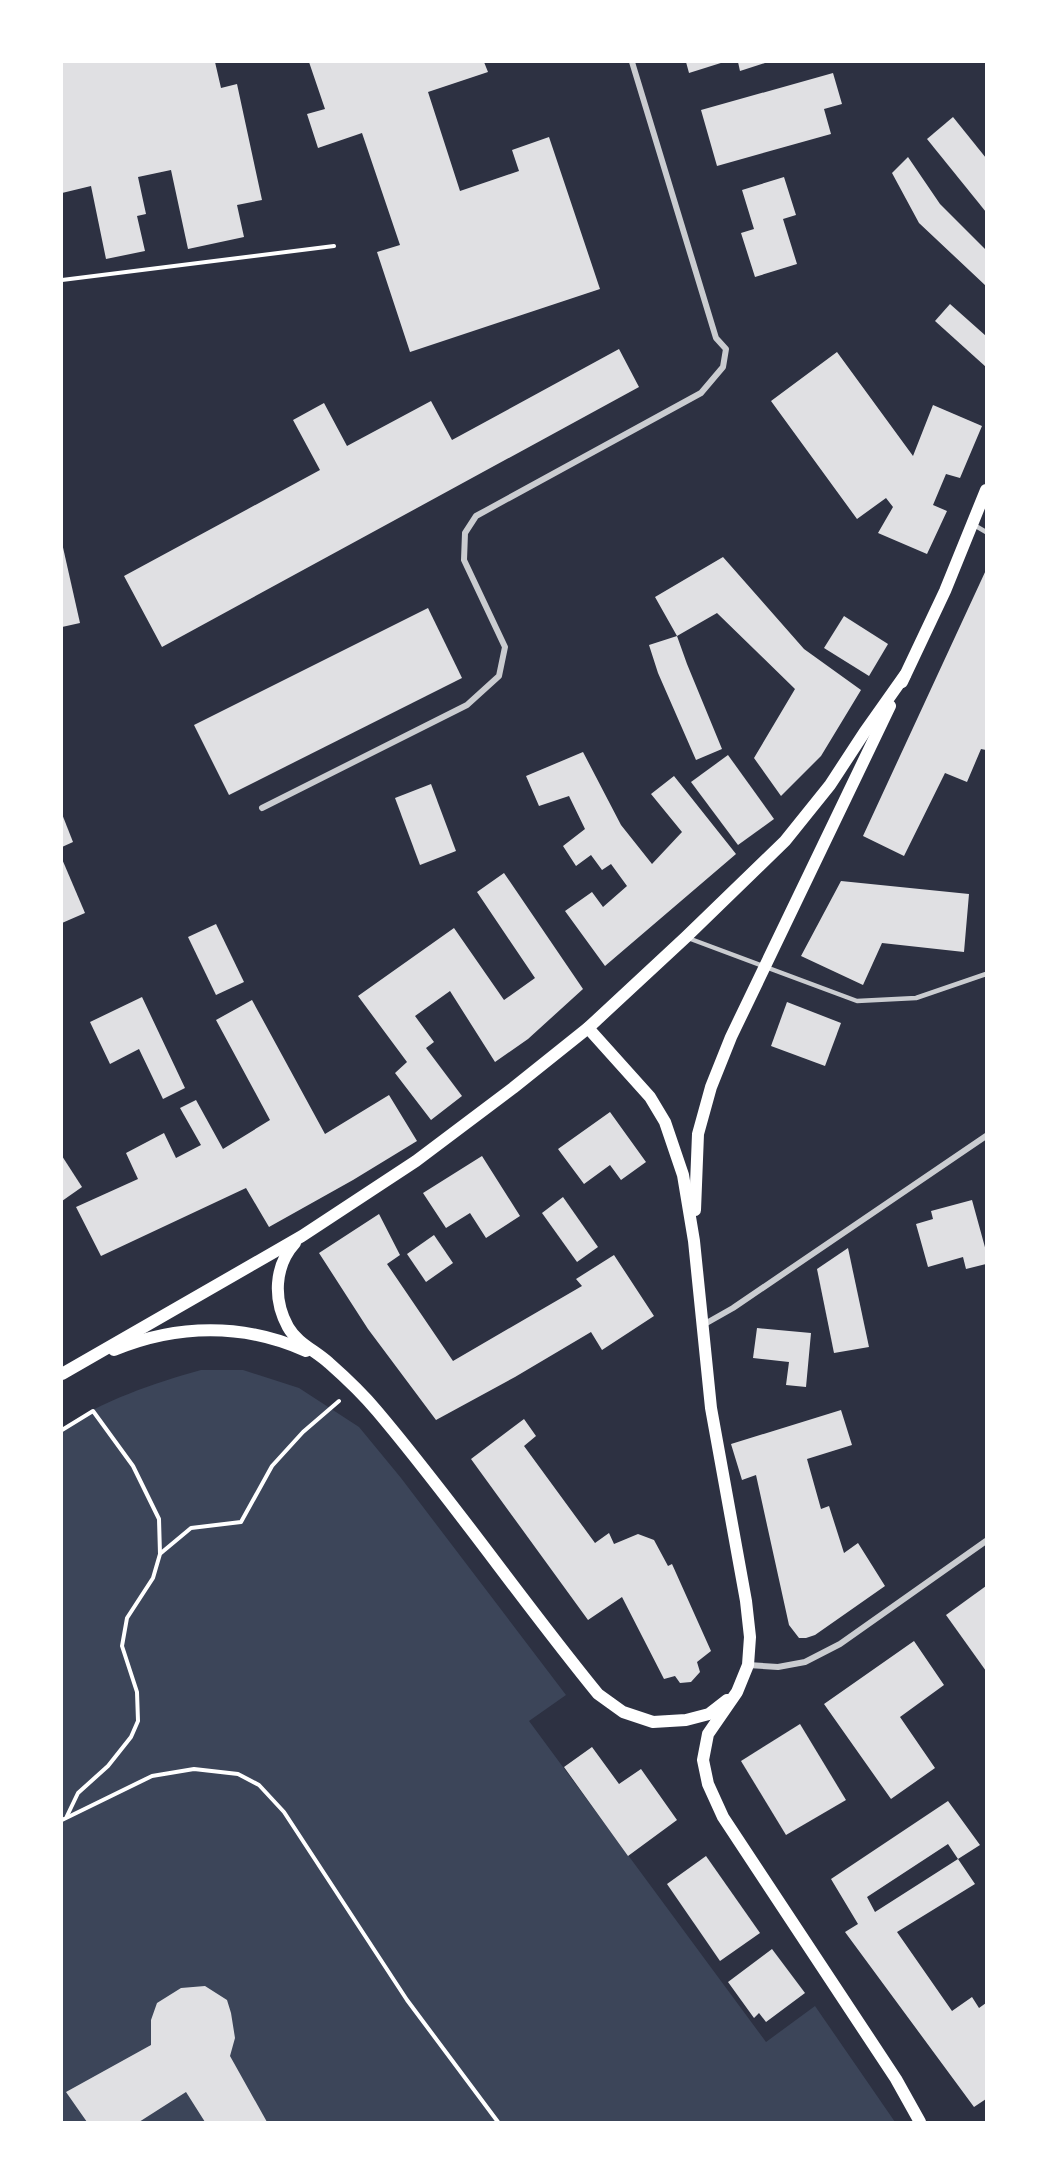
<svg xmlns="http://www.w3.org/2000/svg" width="1048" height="2184" viewBox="0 0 1048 2184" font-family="Lato,sans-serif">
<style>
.green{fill:#3c4559}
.building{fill:#e0e0e3}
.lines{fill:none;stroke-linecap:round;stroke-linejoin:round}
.path{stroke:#fff;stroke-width:4}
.service{stroke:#caccd0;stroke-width:4.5}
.minor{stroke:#caccd0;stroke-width:6}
.secondary{stroke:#fff;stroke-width:12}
</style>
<rect width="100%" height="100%" fill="#2d3142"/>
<path class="green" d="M201,1370H243L299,1388L359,1427L401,1478L566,1695L529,1721L766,2042L815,2006L895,2122H62V1429C100,1401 155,1383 201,1370Z"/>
<g class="building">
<path d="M62,62H215L221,88L237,84L262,200L237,205L244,237L188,249L171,170L138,177L146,214L137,216L145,251L106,259L91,186L62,193Z"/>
<path d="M309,62H484L488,72L428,92L460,191L519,171L512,150L549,137L600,289L410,352L377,252L400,245L362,133L318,148L307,114L325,109Z"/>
<path d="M686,62H724L689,73Z"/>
<path d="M738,62H768L740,71Z"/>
<path d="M833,73L842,104L824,109L831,134L717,166L701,110Z"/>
<path d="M953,117L986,158V212L927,139Z"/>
<path d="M908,157L940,204L986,250V286L919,223L892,173Z"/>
<path d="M784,177L796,215L783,219L797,264L755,277L741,233L754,229L742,190Z"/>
<path d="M950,304L986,336V367L935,321Z"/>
<path d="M619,349L639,387L162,647L124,576L320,470L293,420L324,403L347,446L431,401L452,440Z"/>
<path d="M837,352L913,456L933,405L982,426L960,478L946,474L933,505L947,511L927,554L878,533L893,507L886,498L857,519L771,401Z"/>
<path d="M62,543L80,623L62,627Z"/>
<path d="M723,557L804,649L861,690L821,756L781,796L754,758L795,689L717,613L677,636L687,664L722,749L696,760L658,673L649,645L677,636L655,597Z"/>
<path d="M986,570V750L981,749L967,782L945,773L904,856L863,836Z"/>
<path d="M428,608L462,678L229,795L194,725Z"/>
<path d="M844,616L888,644L869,676L824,648Z"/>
<path d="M583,752L621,825L652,864L682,832L651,794L674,776L736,854L605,966L565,911L592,892L603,907L627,886L611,864L602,870L591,855L576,866L563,846L585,829L569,796L539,806L526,776Z"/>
<path d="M728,755L774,819L738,845L691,782Z"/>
<path d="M431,784L456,851L420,865L395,798Z"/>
<path d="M62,814L73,842L62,847Z"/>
<path d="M62,859L85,913L62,923Z"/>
<path d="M504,873L583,989L528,1039L495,1062L450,991L415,1016L434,1042L426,1048L462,1096L431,1120L395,1073L407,1062L358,996L454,928L504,1000L535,978L477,892Z"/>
<path d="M841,881L969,894L964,952L882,943L863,985L801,956Z"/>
<path d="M216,924L244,982L216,995L188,937Z"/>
<path d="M142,997L185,1088L163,1099L139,1049L110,1064L90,1022Z"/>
<path d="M252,1000L325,1134L389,1095L417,1141L353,1180L269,1227L246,1188L101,1256L76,1207L138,1179L126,1153L164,1133L176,1158L201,1145L180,1108L196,1100L223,1149L270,1120L216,1020Z"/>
<path d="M787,1002L841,1023L825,1066L771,1046Z"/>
<path d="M610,1112L646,1162L621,1180L610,1165L584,1184L558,1149Z"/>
<path d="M62,1156L82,1187L62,1201Z"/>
<path d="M482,1156L520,1216L486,1238L470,1213L446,1228L423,1193Z"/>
<path d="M563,1197L598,1247L577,1262L542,1213Z"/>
<path d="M972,1200L986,1251V1264L966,1269L963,1257L928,1267L916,1224L933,1219L931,1211Z"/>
<path d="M379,1214L400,1255L387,1264L453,1361L582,1286L576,1279L614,1255L654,1316L602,1350L591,1332L515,1377L436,1420L368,1329L319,1253Z"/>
<path d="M434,1235L453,1263L426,1282L407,1254Z"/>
<path d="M848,1248L869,1347L834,1353L817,1269Z"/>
<path d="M757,1328L811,1333L806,1387L786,1385L789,1362L753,1358Z"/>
<path d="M841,1410L852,1445L807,1459L821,1509L829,1506L844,1553L858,1543L885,1586L815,1635L806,1638H799L789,1625L756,1475L742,1480L731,1444Z"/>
<path d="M524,1419L536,1436L524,1446L595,1543L609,1533L614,1544L638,1534L654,1540L668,1566L672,1564L711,1651L697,1662L700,1672L691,1682L680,1683L675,1676L664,1679L622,1597L588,1620L471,1459Z"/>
<path d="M986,1586V1671L946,1615Z"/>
<path d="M914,1641L944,1685L900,1717L935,1768L891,1799L824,1704Z"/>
<path d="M800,1724L846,1800L786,1835L741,1761Z"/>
<path d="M592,1747L619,1784L641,1769L677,1820L628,1856L564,1767Z"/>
<path d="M948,1801L980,1845L958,1859L948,1844L867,1897L875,1912L958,1859L975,1884L897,1932L952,2011L972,1997L979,2008L986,2003V2099L974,2107L845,1932L858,1924L831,1879Z"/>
<path d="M706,1856L760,1933L720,1961L667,1884Z"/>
<path d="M772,1949L805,1993L766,2022L759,2013L754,2018L728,1982Z"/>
<path d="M205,1986L227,2000L231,2013L235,2038L230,2056L267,2122H205L186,2092L139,2122H87L66,2092L151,2045V2020L157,2003L181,1988Z"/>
</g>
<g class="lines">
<g class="path">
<path d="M62,280L334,246"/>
<path d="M62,1430L93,1411L133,1466L159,1519L160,1554L153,1578L127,1618L122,1646L137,1692L138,1721L131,1737L108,1766L78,1793L67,1816"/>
<path d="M161,1553L191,1528L241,1522L272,1466L303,1432L339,1401"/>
<path d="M62,1820L152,1776L194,1769L238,1774L259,1785L284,1812L407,2000L498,2122"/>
</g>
<g class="service">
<path d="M974,525L986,532"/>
<path d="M688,938L857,1001L916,998L986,974"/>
</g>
<g class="minor">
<path d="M262,808L467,705L499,676L505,647L464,560L465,533L476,516L701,393L723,367L726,349L716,338L632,62"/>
<path d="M703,1325L733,1308L986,1136"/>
<path d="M748,1665L778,1667L805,1662L840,1644L986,1541"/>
</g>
<g class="secondary">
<path d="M902,682L945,591L986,490"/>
<path d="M588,1028L650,1097L665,1122L683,1175L694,1241L711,1408L746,1601L750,1637L748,1665L737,1692L708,1734L703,1760L708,1784L723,1817L896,2079L920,2122"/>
<path d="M695,1210L698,1134L711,1087L731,1037L890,706"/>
<path d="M295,1243C274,1266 273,1300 288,1327C297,1343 316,1351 329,1363C346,1378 362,1393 377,1411C454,1502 522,1601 598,1694L623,1712L653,1722L686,1720L709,1714L727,1700"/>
<path d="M114,1350C177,1324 244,1323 306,1351"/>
<path d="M62,1374L302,1236L416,1161L513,1088L588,1028L686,937L785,841L830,785L864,733L905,675"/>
</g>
</g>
<rect width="1048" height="2184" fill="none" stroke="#ffffff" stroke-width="126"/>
</svg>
